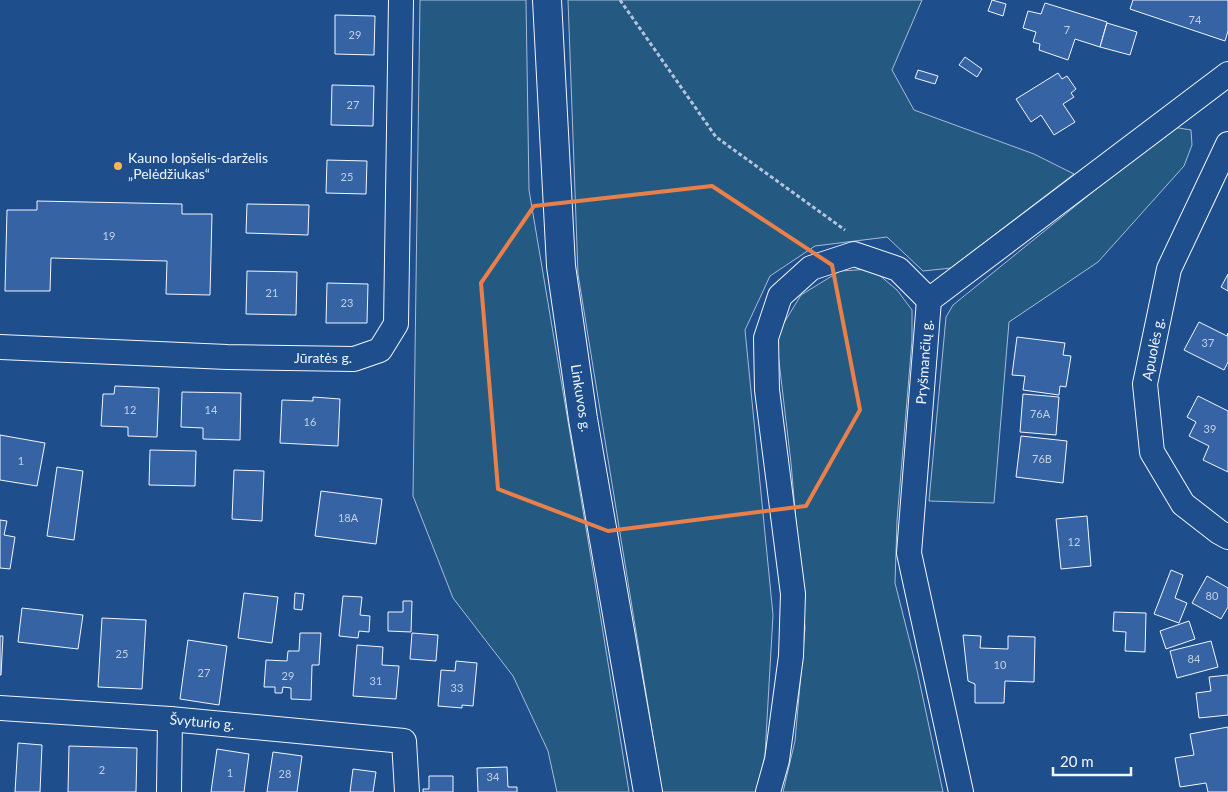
<svg xmlns="http://www.w3.org/2000/svg" width="1228" height="792" viewBox="0 0 1228 792" font-family="Lato,sans-serif">
<style>
.green{fill:#245a82;stroke:#a8bbd7}
.building{fill:#3563a3;stroke:#f2f6ff}
.lines{fill:none;stroke-linecap:round;stroke-linejoin:round}
.street-casing{stroke:#f2f6ff;stroke-width:26}
.primary-casing{stroke:#f2f6ff;stroke-width:30}
.path{stroke:#b3c4dc;stroke-width:3;stroke-dasharray:4 2.5;stroke-linecap:butt}
.street{stroke:#1f4e8c;stroke-width:24}
.primary{stroke:#1f4e8c;stroke-width:28}
.marked{fill:none;stroke:#ea8049;stroke-width:4;stroke-linejoin:round}
.poi-dot{fill:#ffb74d;stroke:#1f4e8c;stroke-width:2}
.labels{text-anchor:middle;stroke-width:4;stroke-linejoin:round;paint-order:stroke}
.number-label{font-size:11px;fill:#c3d1e8}
.poi-label{font-size:14px;fill:#f2f6ff;stroke:#1f4e8c;text-anchor:start}
.street-label{font-size:14px;fill:#f2f6ff;stroke:#1f4e8c}
</style>
<rect width="100%" height="100%" fill="#1f4e8c"/>
<g class="green">
<path d="M420,0H526L529,190L589,546L629,792H557L548,751L513,676L453,598L413,496Z"/>
<path d="M568,0H922L892,70L914,110L1034,154L1074,174L951,268L923,271L887,237L815,246L770,276L745,330L773,615L765,755L757,792H662L578,274Z"/>
<path d="M1173,127L1191,130L1192,145L1184,166L1098,262L1009,322L994,503L929,501L946,317L953,305Z"/>
<path d="M872,269L897,290L912,310V340L897,521L895,583L917,670L943,792H783L795,741L805,628L791,463L776,336L801,295L840,271Z"/>
</g>
<g class="building">
<path d="M992,0L1006,4L1003,16L988,11Z"/>
<path d="M1133,0H1228V31L1225,41L1130,9Z"/>
<path d="M1045,3L1107,22L1100,47L1075,39L1068,60L1039,50L1040,44L1033,42L1036,32L1023,28L1028,11L1041,14Z"/>
<path d="M335,15L375,16L374,55L335,54Z"/>
<path d="M1107,23L1137,32L1130,55L1100,47Z"/>
<path d="M965,57L982,69L977,77L959,65Z"/>
<path d="M918,70L938,76L935,84L915,78Z"/>
<path d="M1058,73L1062,79L1067,76L1076,89L1071,93L1074,97L1063,104L1075,122L1054,135L1041,115L1031,122L1016,99Z"/>
<path d="M332,85L374,86L373,126L331,125Z"/>
<path d="M327,160L367,161L366,194L326,193Z"/>
<path d="M37,201L182,204V214H212L210,295L166,294L167,261L51,258L50,291H5L7,210H37Z"/>
<path d="M247,204L309,205L308,235L246,233Z"/>
<path d="M247,271L297,272L296,315L246,314Z"/>
<path d="M1228,274V291L1221,287Z"/>
<path d="M327,283L368,284L367,323H326Z"/>
<path d="M1199,322L1227,336L1228,333V362L1224,370L1184,350Z"/>
<path d="M1017,337L1065,343L1063,355L1071,356L1066,387L1060,386L1059,395L1023,390L1025,376L1012,375Z"/>
<path d="M115,386L159,388L157,437L128,436V427L101,426L103,394H114Z"/>
<path d="M182,392L241,393L240,440L203,439V428L181,427Z"/>
<path d="M1023,394L1059,397L1056,435L1020,432Z"/>
<path d="M1198,396L1228,411V472L1203,460L1209,446L1189,436L1196,422L1187,417Z"/>
<path d="M313,397L340,399L338,446L280,443L282,400L313,401Z"/>
<path d="M0,435L45,443L37,486L0,480Z"/>
<path d="M1021,436L1067,441L1063,483L1016,477Z"/>
<path d="M150,450L196,451L195,486L149,485Z"/>
<path d="M57,467L83,471L74,540L47,536Z"/>
<path d="M234,470L264,471L262,521L232,519Z"/>
<path d="M321,491L382,499L376,544L315,536Z"/>
<path d="M1087,516L1091,566L1061,569L1056,519Z"/>
<path d="M0,520L7,521L4,535L15,537L10,569L0,568Z"/>
<path d="M1171,570L1183,575L1175,598L1187,603L1179,623L1154,614Z"/>
<path d="M1207,576L1228,588V607L1221,619L1192,603Z"/>
<path d="M244,593L278,597L272,643L238,638Z"/>
<path d="M295,593L304,594L302,610L294,609Z"/>
<path d="M343,596L362,597L360,615L370,616L369,632L359,631L358,638L339,636Z"/>
<path d="M403,601H412L411,632L388,631V612H403Z"/>
<path d="M22,608L83,615L78,649L18,642Z"/>
<path d="M1114,612L1146,613L1145,652L1125,651L1126,632L1113,631Z"/>
<path d="M102,618L146,620L142,689L98,687Z"/>
<path d="M1189,621L1195,639L1166,649L1160,631Z"/>
<path d="M300,633H321L319,665H312L311,700L291,699V688L283,687L282,693H275V687H264L266,660L287,661L288,651H299Z"/>
<path d="M412,633L438,635L436,661L410,659Z"/>
<path d="M963,635L981,636L980,648L1008,649V636L1035,637L1034,682L1005,681L1004,703H975V684L968,681Z"/>
<path d="M0,636H3L1,675H0Z"/>
<path d="M188,640L227,646L219,705L180,699Z"/>
<path d="M1211,641L1218,667L1177,678L1170,651Z"/>
<path d="M357,645L383,647L382,665L399,666L396,699L353,696Z"/>
<path d="M456,661L477,663L473,706L462,705V708L438,706L441,670L455,671Z"/>
<path d="M1228,675V715L1199,718L1196,693L1211,691L1209,677Z"/>
<path d="M1228,727V792H1208L1206,783L1180,787L1175,758L1194,755L1190,734Z"/>
<path d="M18,743L42,745L40,792H15Z"/>
<path d="M69,746L137,748L136,792H68Z"/>
<path d="M217,749L249,754L244,792H211Z"/>
<path d="M273,752L302,756L297,792H267Z"/>
<path d="M507,767L508,787H517V792H478L477,768Z"/>
<path d="M353,769L376,772L373,792H350Z"/>
<path d="M429,776H453V792H423V789H429Z"/>
</g>
<g class="lines">
<g class="street-casing">
<g id="street">
<path d="M1228,144L1169,269L1145,384L1152,452L1183,504L1219,532L1228,537"/>
<path d="M0,347L227,357L354,359L380,350L396,324L401,0"/>
<path d="M0,708L170,719L404,741L407,792"/>
<path d="M169,792L170,719"/>
<path d="M768,792L777,760L791,656L793,594L767,390L766,338L780,296L811,268L854,254L898,269L929,300"/>
<path d="M961,792L909,553L929,300L1228,74"/>
</g>
</g>
<g class="primary-casing">
<path id="primary" d="M547,0L561,266L583,419L648,792"/>
</g>
<path class="path" d="M620,0L716,137L845,230"/>
<use href="#street" class="street"/>
<use href="#primary" class="primary"/>
</g>
<path class="marked" d="M712,186L832,265L860,410L806,506L608,531L498,489L481,283L534,206Z"/>
<circle class="poi-dot" cx="118" cy="166" r="5"/>
<g class="labels">
<g class="number-label">
<text x="1195" y="24">74</text>
<text x="1067" y="34">7</text>
<text x="355" y="39">29</text>
<text x="353" y="109">27</text>
<text x="347" y="181">25</text>
<text x="109" y="240">19</text>
<text x="272" y="297">21</text>
<text x="347" y="307">23</text>
<text x="1208" y="347">37</text>
<text x="130" y="414">12</text>
<text x="211" y="414">14</text>
<text x="1040" y="418">76A</text>
<text x="310" y="426">16</text>
<text x="1210" y="433">39</text>
<text x="1042" y="463">76B</text>
<text x="21" y="465">1</text>
<text x="348" y="522">18A</text>
<text x="1074" y="546">12</text>
<text x="1212" y="600">80</text>
<text x="122" y="658">25</text>
<text x="1194" y="663">84</text>
<text x="1000" y="669">10</text>
<text x="204" y="677">27</text>
<text x="288" y="680">29</text>
<text x="376" y="685">31</text>
<text x="457" y="692">33</text>
<text x="102" y="774">2</text>
<text x="230" y="777">1</text>
<text x="285" y="778">28</text>
<text x="493" y="781">34</text>
</g>
<g class="poi-label">
<text x="128" y="163">Kauno lopšelis-darželis<tspan x="128" dy="16">„Pelėdžiukas“</tspan></text>
</g>
<g class="street-label">
<text transform="translate(1153 349) rotate(-79)" y="5">Apuolės g.</text>
<text x="323" y="363">Jūratės g.</text>
<text transform="translate(924 362) rotate(-86)" y="5">Pryšmančių g.</text>
<text transform="translate(581 398) rotate(81)" y="5">Linkuvos g.</text>
<text transform="translate(202 722) rotate(5)" y="5">Švyturio g.</text>
</g>
</g>
<path d="M1053 767v8h78v-8" fill="none" stroke="#f2f6ff" stroke-width="2.5"/>
<text x="1060" y="767" font-size="15" fill="#f2f6ff" stroke="#1f4e8c" stroke-width="4" paint-order="stroke">20 m</text>
</svg>
